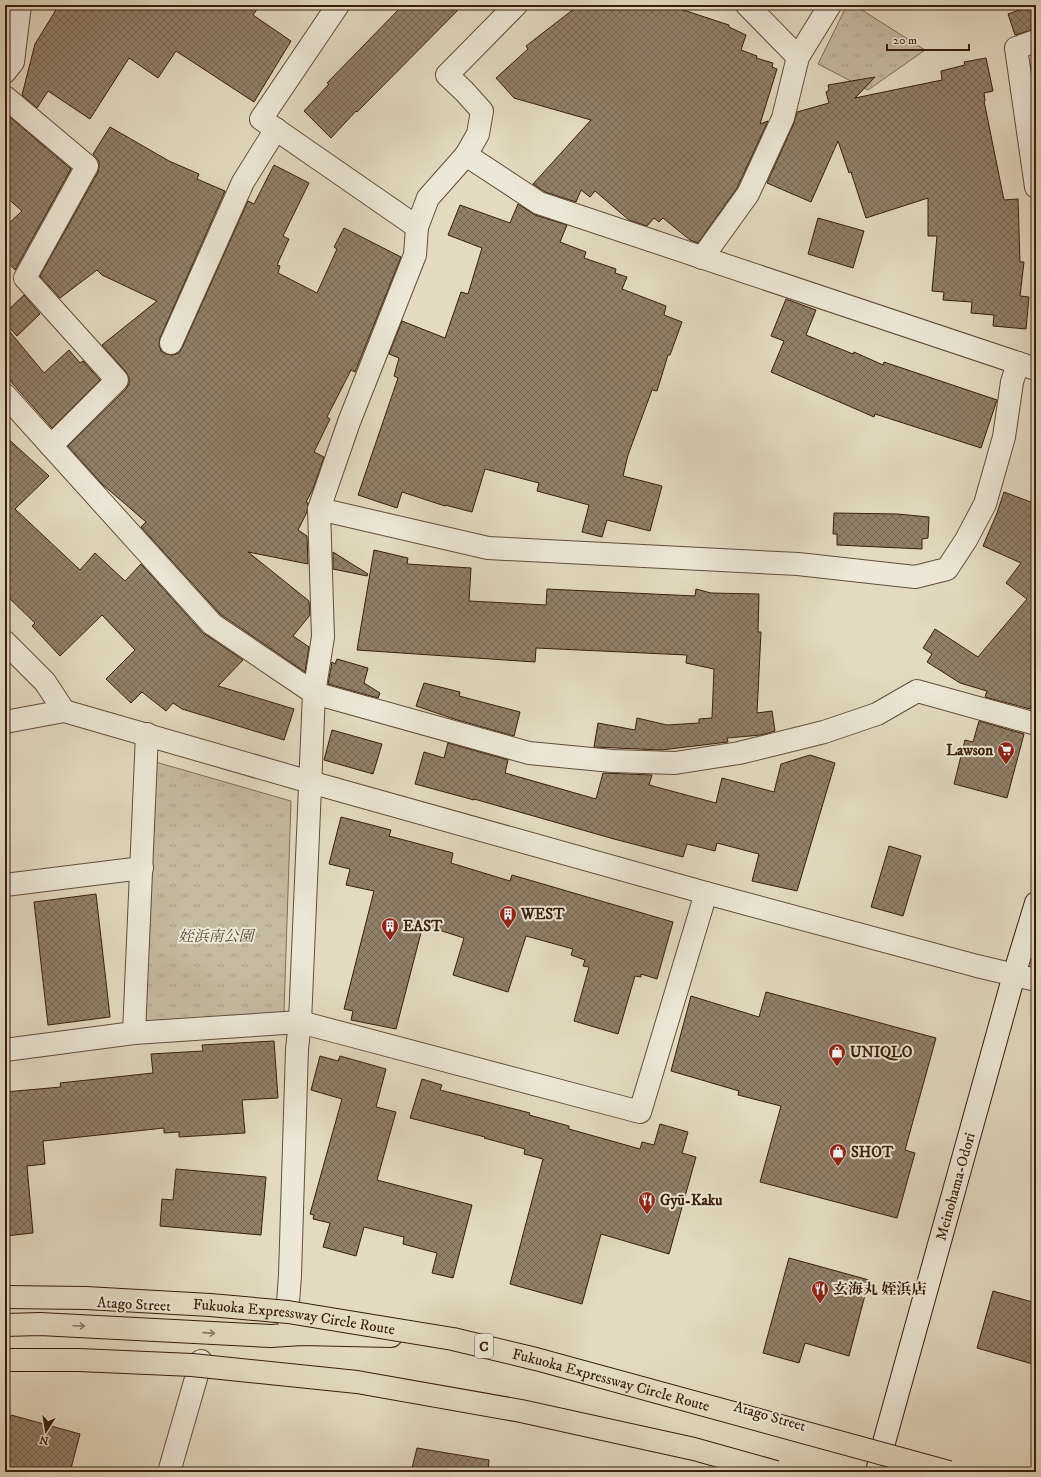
<svg xmlns="http://www.w3.org/2000/svg" width="1041" height="1477" viewBox="0 0 1041 1477" font-family="'IM FELL DW Pica','Noto Serif JP',serif">
<style>
.park{fill:url(#park-tufts);stroke:#7f6c57}
.building{fill:url(#building-cross-hatch);stroke:#381e0c}
.lines{fill:none;stroke-linecap:round;stroke-linejoin:round}
.street-casing{stroke:#634d39;stroke-width:24}
.secondary-casing{stroke:#381e0c;stroke-width:24}
.highway-casing{stroke:#381e0c;stroke-width:24}
.street{stroke:#ede7d7;stroke-width:22}
.secondary{stroke:#ede7d7;stroke-width:22}
.highway{stroke:#e3dac1;stroke-width:22}
.highway-bridge-casing{stroke:#381e0c;stroke-width:24;stroke-linecap:butt}
.highway-bridge{stroke:#e3dac1;stroke-width:22}
.oneway{stroke:#8e7c66}
.labels{text-anchor:middle;stroke-width:4;stroke-linejoin:round;paint-order:stroke}
.shield{fill:#ede7d7;stroke:#6e5a49;stroke-width:1}
.shield-label{font-size:14px;font-weight:bold;fill:#381e0c}
.poi-label{font-size:15px;font-weight:bold;fill:#381e0c;stroke:#ede7d7;text-anchor:start}
.park-label{font-size:15px;font-style:italic;fill:#5c4532;stroke:#ede7d7}
.street-label{font-size:15px;fill:#381e0c;stroke:#ede7d7}
</style>
<defs>
<pattern id="park-tufts" width="24" height="20" patternUnits="userSpaceOnUse"><rect width="24" height="20" fill="#c6baa2"/><path d="M3 7l-1-3M5 7V3M7 7l1-3M15 17l-1-3M17 17v-4M19 17l1-3" fill="none" stroke="#ab9f8a"/></pattern>
<pattern id="building-cross-hatch" width="8" height="8" patternUnits="userSpaceOnUse"><rect width="8" height="8" fill="#91806a"/><path d="M0 0l8 8M0 8l8-8" fill="none" stroke="#776856"/></pattern>
</defs>
<rect width="100%" height="100%" fill="#e3dac1"/>
<filter id="stains"><feTurbulence type="fractalNoise" baseFrequency=".005" numOctaves="4"/><feColorMatrix values="0 0 0 0 .2 0 0 0 0 .09 0 0 0 0 .02 0 0 0 .5 -.17"/></filter>
<radialGradient id="worn" r=".72"><stop offset=".6" stop-color="#630" stop-opacity="0"/><stop offset="1" stop-color="#630" stop-opacity=".3"/></radialGradient>
<g class="park">
<path d="M847,5H854L925,50L868,90L818,64Z"/>
<path d="M152,761L291,801L284,1012L142,1026Z"/>
</g>
<g class="building">
<path d="M59,5H260L253,15L291,41L254,102L176,51L158,78L129,58L90,119L48,91L37,108L22,95L35,44Z"/>
<path d="M403,5H463L357,112L356,111L331,138L304,111L329,84L327,83Z"/>
<path d="M579,5H668L729,25V27L746,35L741,50L757,56L756,58L773,63L772,67L777,69L760,124L768,121L737,188L698,243L690,240L663,218L659,222L654,218L647,226L629,220L595,191L590,197L581,190L576,202L545,192L533,184L591,120L514,98L496,78L528,49L526,46Z"/>
<path d="M1034,5H1036V29L1015,35L1008,14Z"/>
<path d="M986,58L993,91L984,93L985,101H984L1004,200L1018,199L1020,262H1024L1020,296L1029,297L1026,329L993,326L994,315L971,313L972,302L943,300L944,292L932,291L937,236H928V198L866,218L851,172L849,173L838,141L811,202L767,183L794,123L797,112L829,103L826,92L829,90L828,85L875,77L855,98L942,80L941,71L965,65L964,62Z"/>
<path d="M5,113L71,169L15,270L5,259V227L22,211L5,196Z"/>
<path d="M110,127L169,161L199,174L197,179L225,191L160,338L159,345L161,351L166,354L173,355L179,353L182,348L248,201L254,204L274,165L309,183L283,236L289,239L277,265L280,266L278,273L317,293L337,249L334,247L344,228L401,257L355,372L351,370L327,417L330,419L314,452L324,457L313,489L306,502L308,503L307,512L298,530L307,536L308,564L248,552L309,601L310,615L293,636L309,647L305,672L220,614L141,527L146,522L102,484L68,446L126,389L129,384V378L126,372L102,345L157,301L102,275L97,270L60,298L40,276L98,172L99,167V161L93,154Z"/>
<path d="M518,204L535,215L567,225L560,242L586,252L584,258L616,269L615,273L627,277L622,289L666,306L664,315L682,322L670,355H668L657,391L652,390L628,455L623,476L662,486L650,531L607,520L602,537L582,532L589,505L537,491L539,483L485,469L472,512L445,505V506L402,492L397,508L358,495L398,378L394,376L399,358L389,354L402,321L445,338L461,292L468,294L482,248L448,235L460,205L510,223Z"/>
<path d="M818,218L864,231L853,268L808,254Z"/>
<path d="M24,295L40,314L17,336L5,323V313Z"/>
<path d="M786,299L816,310L806,335L853,354L854,352L883,365L884,362L997,400L981,448L875,414L874,417L771,372L784,341L771,336Z"/>
<path d="M5,326L44,373L69,350L80,363L83,361L100,380L52,428L5,375Z"/>
<path d="M5,436L49,476L15,509L80,570L95,553L125,581L141,564L203,633L243,660L218,686L294,709L284,740L182,709L173,703L166,711L142,692L131,703L106,679L135,650L102,615L60,656L32,626L35,623L5,594Z"/>
<path d="M1004,492L1036,504V704L1032,703L1030,709L985,697L987,691L960,683L927,662L932,654L923,648L935,629L978,657L1027,599L1006,583L1021,563L983,546L997,513Z"/>
<path d="M834,513L897,514L929,517L928,538L922,539V549L837,545V534H833Z"/>
<path d="M374,550L408,558L407,564L471,568L469,601L546,605L547,589L695,596L696,589L711,593L759,594L758,632H761L757,713L772,711L775,731L761,735L727,738L728,742L661,750L594,747L598,723L635,730L637,718L667,725L699,723V719L712,718L714,669L686,663L687,655L536,648L535,662L357,650Z"/>
<path d="M333,552L368,574L367,576L333,569Z"/>
<path d="M337,659L368,668L364,683L380,693L378,698L328,684L332,662L335,664Z"/>
<path d="M424,683L460,692L459,696L520,712L514,736L454,719L416,706Z"/>
<path d="M979,721L1024,734L1007,798L954,784L965,740L973,742Z"/>
<path d="M332,730L382,744L373,774L324,760Z"/>
<path d="M448,743L508,760L505,773L596,799L603,773L652,775L649,785L716,803L722,778L774,792L781,764L810,755L835,763L797,891L752,881L759,854L717,843L715,851L687,844L683,857L614,839L474,799V800L415,784L424,752L444,758Z"/>
<path d="M341,817L391,830L389,836L453,853L451,863L510,881L512,875L673,922L657,979L641,974V977L635,976L618,1034L574,1021L589,967L583,966L585,960L571,955L573,949L526,936L508,992L453,975L464,938L423,925L396,1029L351,1020L353,1011L344,1009L374,891L346,885L350,869L329,864Z"/>
<path d="M889,846L921,856L903,916L871,907Z"/>
<path d="M96,894L110,1017L48,1025L34,902Z"/>
<path d="M766,992L936,1038L905,1150L915,1153L897,1218L760,1182L781,1106L738,1095L739,1091L671,1071L691,996L759,1017Z"/>
<path d="M274,1041L278,1098L242,1100L245,1133L179,1137V1132L164,1133V1128L43,1141L45,1164L27,1166L33,1233L5,1236V1092L61,1087L60,1083L153,1073L151,1054L203,1051L202,1045Z"/>
<path d="M320,1056L338,1061L340,1056L386,1069L376,1107L396,1112L377,1180L472,1205L453,1278L432,1273L437,1253L403,1244L404,1237L364,1227L356,1256L323,1247L330,1223L313,1219L314,1215L310,1214L342,1099L311,1090Z"/>
<path d="M422,1079L442,1085L440,1090L530,1113L529,1115L569,1126V1129L640,1149L642,1142L654,1145L660,1124L688,1132L682,1153L696,1157L669,1254L601,1234L582,1304L510,1284L543,1159L524,1154L525,1149L484,1138L485,1137L410,1118Z"/>
<path d="M176,1169L266,1177L261,1235L160,1226L162,1199L173,1200Z"/>
<path d="M789,1258L869,1280L849,1356L805,1343L799,1363L763,1353Z"/>
<path d="M993,1291L1036,1303V1365L977,1348Z"/>
<path d="M11,1415L80,1434L70,1472H5V1437Z"/>
<path d="M417,1448L489,1460L488,1472H411Z"/>
</g>
<g class="lines">
<g class="street-casing">
<g id="street">
<path d="M338,5L261,119L417,227L428,198L466,155"/>
<path d="M516,5L447,75L464,91L482,111L478,134L466,155L539,203L1036,369"/>
<path d="M747,5L798,57"/>
<path d="M1036,41L1016,48L1036,187"/>
<path d="M5,72L13,62L20,5"/>
<path d="M5,97L87,166L25,278L117,380L51,446"/>
<path d="M702,258L748,194L783,118L798,57L830,5"/>
<path d="M171,343L243,182L276,129"/>
<path d="M5,395L212,624L314,693L529,753L612,761L675,763L739,753L824,732L877,714L917,691L1036,724"/>
<path d="M319,509L488,548L798,564L915,577L947,569L966,540L985,504L1004,437L1012,382L1018,363"/>
<path d="M5,642L45,682L64,711"/>
<path d="M5,722L64,711L310,782L706,893L977,966L1036,980"/>
<path d="M5,885L142,868"/>
<path d="M134,1033L147,734"/>
<path d="M5,1050L134,1033L300,1022L640,1112L706,893"/>
<path d="M287,1317L290,1275L297,1049L300,1022L314,693L323,637L319,509L349,422L415,255L417,227"/>
<path d="M169,1472L201,1361"/>
</g>
</g>
<g class="secondary-casing">
<g id="secondary">
<path id="s1" d="M877,1472L883,1446L1014,975L1036,903"/>
</g>
</g>
<g class="highway-casing">
<path id="highway" d="M5,1325L40,1324L271,1336L302,1334L391,1336"/>
</g>
<use href="#street" class="street"/>
<use href="#secondary" class="secondary"/>
<use href="#highway" class="highway"/>
<g class="highway-bridge-casing">
<g id="highway-bridge">
<path id="s2" d="M5,1297L86,1298L210,1305L288,1312L453,1339L536,1359L949,1472"/>
<path d="M5,1360H79L192,1365L357,1382L521,1411L694,1449L776,1472"/>
</g>
</g>
<use href="#highway-bridge" class="highway-bridge"/>
</g>
<defs><path id="oneway-shaft" d="M-6 0H5M1.5-3L5.5 0L1.5 3" fill="none" stroke-width="1.6" stroke-linecap="round" stroke-linejoin="round"/></defs>
<g class="oneway">
<use href="#oneway-shaft" transform="translate(79 1326) rotate(2)"/>
<use href="#oneway-shaft" transform="translate(209 1333) rotate(4)"/>
</g>
<defs>
<g id="supermarket-pin" transform="scale(0.9)"><path d="M0 17L-7.5 6A9.5 9.5 0 1 1 7.5 6Z" fill="#8f2418" stroke="#ede7d7"/><path d="M-6-5.5h2.5l.6 2H6L4.5 2H-2.5L-4.4-4H-6ZM-1.5 3.2a1.3 1.3 0 1 0 .1 0ZM3 3.2a1.3 1.3 0 1 0 .1 0Z" fill="#fff"/></g>
<g id="building-pin" transform="scale(0.9)"><path d="M0 17L-7.5 6A9.5 9.5 0 1 1 7.5 6Z" fill="#8f2418" stroke="#ede7d7"/><path d="M-4-6H4V6H1V3H-1V6H-4ZM-2.5-4.3h1.7v1.8h-1.7ZM.8-4.3h1.7v1.8H.8ZM-2.5-1h1.7V.8h-1.7ZM.8-1h1.7V.8H.8Z" fill="#fff"/></g>
<g id="shop-pin" transform="scale(0.9)"><path d="M0 17L-7.5 6A9.5 9.5 0 1 1 7.5 6Z" fill="#8f2418" stroke="#ede7d7"/><path d="M-5-2.5h2.3a2.7 3.5 0 0 1 5.4 0H5L5.5 6h-11ZM-1.5-2.5h3a1.5 2.3 0 0 0-3 0Z" fill="#fff"/></g>
<g id="restaurant-pin" transform="scale(0.9)"><path d="M0 17L-7.5 6A9.5 9.5 0 1 1 7.5 6Z" fill="#8f2418" stroke="#ede7d7"/><path d="M-5-6h1v4h1v-4h1v4h1v-4h1v5L-1.5 .5V6h-2V.5L-5-1ZM5-6V6H3V1.5H1.5Q1.5-4 5-6Z" fill="#fff"/></g>
</defs>
<g fill-rule="evenodd">
<use href="#supermarket-pin" x="1006" y="750"/>
<use href="#building-pin" x="508" y="914"/>
<use href="#building-pin" x="390" y="926"/>
<use href="#shop-pin" x="837" y="1052"/>
<use href="#shop-pin" x="838" y="1152"/>
<use href="#restaurant-pin" x="647" y="1200"/>
<use href="#restaurant-pin" x="820" y="1289"/>
</g>
<g class="labels">
<rect class="shield" x="475" y="1334" width="18" height="24" rx="3"/>
<g class="shield-label">
<text x="484" y="1351">C</text>
</g>
<g class="poi-label">
<text x="993" y="755" text-anchor="end">Lawson</text>
<text x="521" y="919">WEST</text>
<text x="403" y="931">EAST</text>
<text x="850" y="1057">UNIQLO</text>
<text x="851" y="1157">SHOT</text>
<text x="660" y="1205">Gyū-Kaku</text>
<text x="833" y="1294">玄海丸 姪浜店</text>
</g>
<g class="park-label">
<text x="216" y="941">姪浜南公園</text>
</g>
<g class="street-label">
<text dy="5" stroke="none"><textPath href="#s1" startOffset="296">Meinohama-Odori</textPath></text>
<text transform="translate(134 1304) rotate(3)" y="5">Atago Street</text>
<text dy="5" stroke="none"><textPath href="#s2" startOffset="290">Fukuoka Expressway Circle Route</textPath></text>
<text dy="5" stroke="none"><textPath href="#s2" startOffset="614">Fukuoka Expressway Circle Route</textPath></text>
<text transform="translate(770 1416) rotate(16)" y="5">Atago Street</text>
</g>
</g>
<rect width="1041" height="1477" fill="none" stroke="#e3dac1" stroke-width="20"/>
<rect x="6" y="6" width="1029" height="1465" fill="none" stroke="#381e0c" stroke-width="2"/>
<rect x="10" y="10" width="1021" height="1457" fill="none" stroke="#381e0c"/>
<g transform="translate(46 1431) rotate(192)" stroke="#ede7d7" stroke-width="3" paint-order="stroke">
<path d="M0-3L7 15L0 10L-7 15Z" fill="#381e0c"/>
<text y="-6" font-size="11" font-weight="bold" text-anchor="middle" fill="#381e0c">N</text>
</g>
<path d="M887 44v6h82v-6" fill="none" stroke="#381e0c" stroke-width="2"/>
<text x="893" y="44" font-size="12" fill="#381e0c" stroke="#ede7d7" stroke-width="3" paint-order="stroke">20 m</text>
<rect width="100%" height="100%" filter="url(#stains)"/>
<rect width="100%" height="100%" fill="url(#worn)"/>
</svg>
